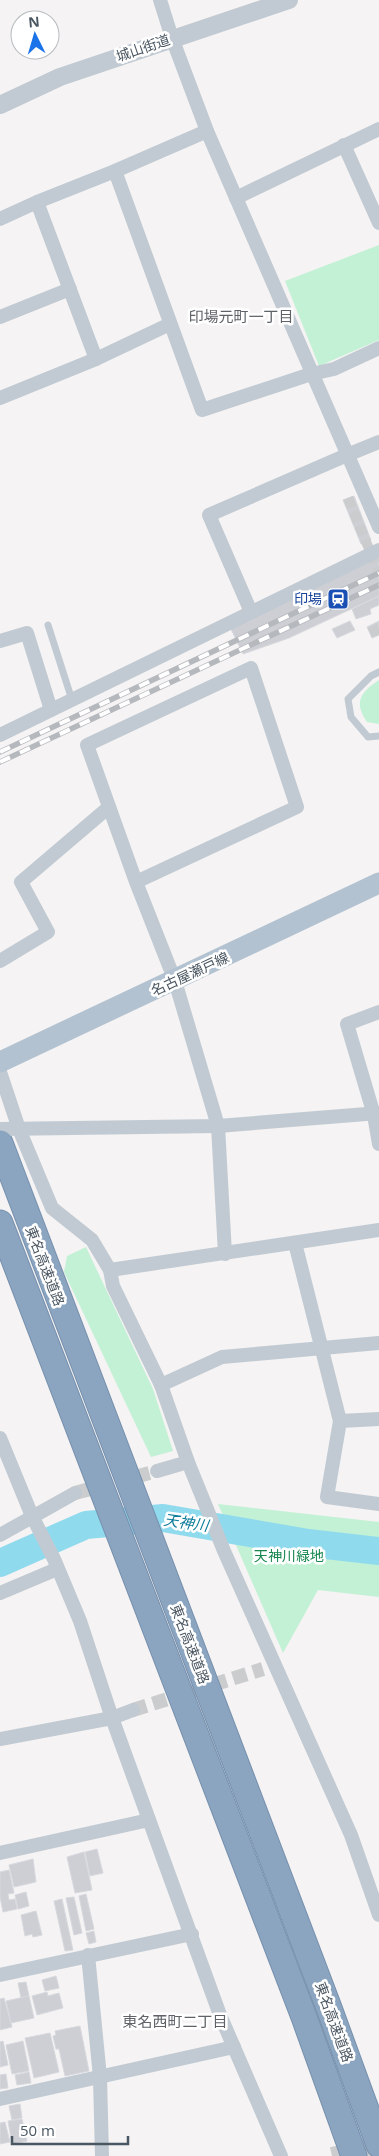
<svg xmlns="http://www.w3.org/2000/svg" width="379" height="2156" viewBox="0 0 379 2156" font-family="'Open Sans','Noto Sans JP',sans-serif">
<style>
.green{fill:#c3f1d5}
.lines{fill:none;stroke-linecap:round;stroke-linejoin:round}
.river{stroke:#90daee;stroke-width:28}
.building{fill:#cdcfd5;stroke:#d7d9de}
.pedestrian-tunnel{stroke:#caccce;stroke-width:10;stroke-dasharray:10 5;stroke-linecap:butt}
.minor-tunnel{stroke:#caccce;stroke-width:14;stroke-dasharray:14 7;stroke-linecap:butt}
.tertiary-tunnel{stroke:#caccce;stroke-width:18;stroke-dasharray:18 9;stroke-linecap:butt}
.motorway-casing{stroke:#7690ad;stroke-width:27}
.service{stroke:#c1cad2;stroke-width:7}
.minor{stroke:#c1cad2;stroke-width:14}
.tertiary{stroke:#c1cad2;stroke-width:18}
.primary{stroke:#b3c2d1;stroke-width:21}
.motorway{stroke:#8ba5c1;stroke-width:25}
.rail-casing{stroke:#b5b8bd;stroke-width:5.5}
.rail{stroke:#fff;stroke-width:4;stroke-dasharray:11;stroke-linecap:butt}
.labels{text-anchor:middle;stroke-width:5;stroke-linejoin:round;paint-order:stroke}
.street-label{font-size:14px;fill:#4a5661;stroke:#fff}
.transit-label{font-size:14px;fill:#164399;stroke:#fff;text-anchor:end}
.park-label{font-size:14px;fill:#17864f;stroke:#fff}
.neighbourhood-label{font-size:15px;fill:#5f6368;stroke:#fff}
.water-label{font-size:15px;font-style:italic;fill:#0c7c9b;stroke:#fff}
</style>
<rect width="100%" height="100%" fill="#f5f3f3"/>
<g class="green">
<path d="M379,245V340L319,366L285,281Z"/>
<path d="M379,680V724L367,722C353,702 361,692 379,680Z"/>
<path d="M86,1247L153,1389L173,1451L151,1457L64,1272L67,1256Z"/>
<path d="M218,1504L379,1522V1597L318,1590L283,1653Z"/>
</g>
<g class="lines">
<path class="river" d="M0,1563L86,1525L163,1518L308,1543L379,1551"/>
</g>
<g class="building">
<path d="M354,496L371,540L361,544L343,500Z"/>
<path d="M379,555V596L289,638L243,654L229,625Z"/>
<path d="M379,596V605L370,609L371,614L356,619L352,609Z"/>
<path d="M350,621L355,630L337,638L332,629Z"/>
<path d="M379,621V635L372,638L367,627Z"/>
<path d="M97,1849L103,1873L90,1876L85,1852Z"/>
<path d="M84,1852L92,1890L75,1893L67,1857Z"/>
<path d="M33,1859L36,1882L14,1887L9,1865Z"/>
<path d="M9,1870L14,1893L8,1894L9,1900L15,1899L17,1909L3,1912L0,1897V1872Z"/>
<path d="M26,1892L29,1906L18,1909L15,1895Z"/>
<path d="M86,1894L94,1929L86,1931L79,1896Z"/>
<path d="M74,1897L82,1933L74,1935L66,1898Z"/>
<path d="M62,1899L73,1950L65,1951L54,1901Z"/>
<path d="M36,1911L42,1935L33,1937L32,1934L25,1936L21,1915Z"/>
<path d="M94,1931L96,1942L89,1944L86,1933Z"/>
<path d="M56,1976L59,1988L45,1991L42,1980Z"/>
<path d="M26,1982L29,1996L21,1998L18,1983Z"/>
<path d="M47,1992L48,1996L59,1993L63,2008L37,2015L32,1996Z"/>
<path d="M29,1996L34,2018L11,2023L6,2001Z"/>
<path d="M4,1998L12,2027L0,2030V1999Z"/>
<path d="M80,2026L89,2071L65,2076L59,2049H56L53,2036L56,2035L55,2031Z"/>
<path d="M50,2033L59,2072L34,2078L25,2038Z"/>
<path d="M3,2041L8,2065L0,2067V2042Z"/>
<path d="M23,2041L29,2071L12,2074L6,2045Z"/>
<path d="M29,2072L31,2083L17,2085L15,2075Z"/>
<path d="M6,2074L8,2088L0,2089V2075Z"/>
<path d="M20,2104L22,2118L12,2120L9,2106Z"/>
<path d="M22,2119L27,2141L12,2144L8,2121Z"/>
<path d="M5,2122L10,2142L0,2144V2123Z"/>
</g>
<g class="lines">
<g class="pedestrian-tunnel">
<path d="M348,498L379,573"/>
<path d="M370,633L379,629"/>
</g>
<g class="minor-tunnel">
<path d="M75,1493L157,1471"/>
<path d="M133,1710L263,1669"/>
</g>
<path class="tertiary-tunnel" d="M332,2156L379,2145"/>
<g class="motorway-casing">
<g id="motorway">
<path d="M0,1143L329,2008L379,2145"/>
<path d="M0,1223L304,2017L354,2156"/>
</g>
</g>
<g class="service">
<path d="M48,625L72,700"/>
<path d="M379,672L371,676L348,699L351,717L368,737L379,736"/>
</g>
<g class="minor">
<path d="M160,0L172,38L207,131L379,527"/>
<path d="M344,145L379,223"/>
<path d="M115,171L202,410L311,374L334,369L379,348"/>
<path d="M236,198L379,129"/>
<path d="M37,202L96,359"/>
<path d="M0,219L37,202L115,171L207,131"/>
<path d="M0,317L70,289"/>
<path d="M0,398L96,359L170,324"/>
<path d="M251,612L209,515L347,455L379,442"/>
<path d="M0,641L27,633L51,710"/>
<path d="M0,735L379,550"/>
<path d="M136,882L297,807L251,668L87,745L136,882L175,981L218,1126L225,1254"/>
<path d="M0,961L48,932L21,882L109,807"/>
<path d="M379,1012L347,1024L374,1115L379,1144"/>
<path d="M0,1072L19,1129L52,1208L92,1240L110,1270L113,1286L161,1385L188,1462L224,1551L351,1835L379,1915"/>
<path d="M0,1129L218,1126L379,1113"/>
<path d="M295,1243L340,1421L327,1497L379,1504"/>
<path d="M110,1270L379,1230"/>
<path d="M161,1385L222,1357L379,1343"/>
<path d="M340,1421L379,1419"/>
<path d="M0,1438L32,1516L54,1559L80,1621L112,1718L220,2015L281,2156"/>
<path d="M157,1471L188,1462"/>
<path d="M0,1535L75,1493"/>
<path d="M0,1593L57,1569"/>
<path d="M0,1739L112,1718L133,1710"/>
<path d="M0,1853L149,1820"/>
<path d="M88,1955L100,2077L102,2156"/>
<path d="M0,1975L192,1934"/>
<path d="M0,2099L234,2047"/>
</g>
<path class="tertiary" d="M0,105L60,77L289,0"/>
<path class="primary" d="M0,1062L379,883"/>
<use href="#motorway" class="motorway"/>
<g class="rail-casing">
<g id="rail">
<path d="M0,752L379,573"/>
<path d="M0,762L379,585"/>
</g>
</g>
<use href="#rail" class="rail"/>
</g>
<defs>
<g id="station-square" transform="scale(1.125)"><rect x="-9" y="-9" width="18" height="18" rx="4" fill="#1a4fb4" stroke="#fff"/><path d="M-3-6H3Q5-6 5-4V2Q5 4 3 4L4.5 6H3L1.5 4h-3L-3 6H-4.5L-3 4Q-5 4-5 2V-4Q-5-6-3-6ZM-3.5-4v3h7v-3ZM-3.5 1v1.5H-2V1ZM2 1v1.5H3.5V1Z" fill="#fff"/></g>
</defs>
<g fill-rule="evenodd">
<use href="#station-square" x="338" y="599"/>
</g>
<g class="labels">
<g class="street-label">
<text transform="translate(143 48) rotate(-19)" y="5">城山街道</text>
<text transform="translate(190 974) rotate(-25)" y="5">名古屋瀬戸線</text>
<text transform="translate(45 1266) rotate(69)" y="5">東名高速道路</text>
<text transform="translate(190 1644) rotate(69)" y="5">東名高速道路</text>
<text transform="translate(334 2022) rotate(70)" y="5">東名高速道路</text>
</g>
<g class="transit-label">
<text x="322" y="604">印場</text>
</g>
<g class="park-label">
<text x="289" y="1561">天神川緑地</text>
</g>
<g class="neighbourhood-label">
<text x="241" y="322">印場元町一丁目</text>
<text x="175" y="2027">東名西町二丁目</text>
</g>
<g class="water-label">
<text transform="translate(186 1523) rotate(8)" y="5">天神川</text>
</g>
</g>
<g transform="translate(35 35) rotate(355)"><circle r="24" fill="#ffffff" stroke="#b7bbc0"/>
<path d="M0-4L9 19L0 12L-9 19Z" fill="#1a73e8"/>
<text y="-8" font-size="14" font-weight="bold" text-anchor="middle" fill="#4a5661">N</text>
</g>
<path d="M12 2136v8h116v-8" fill="none" stroke="#4a5661" stroke-width="2.5"/>
<text x="20" y="2136" font-size="15" fill="#4a5661" stroke="#ffffff" stroke-width="4" paint-order="stroke">50 m</text>
</svg>
